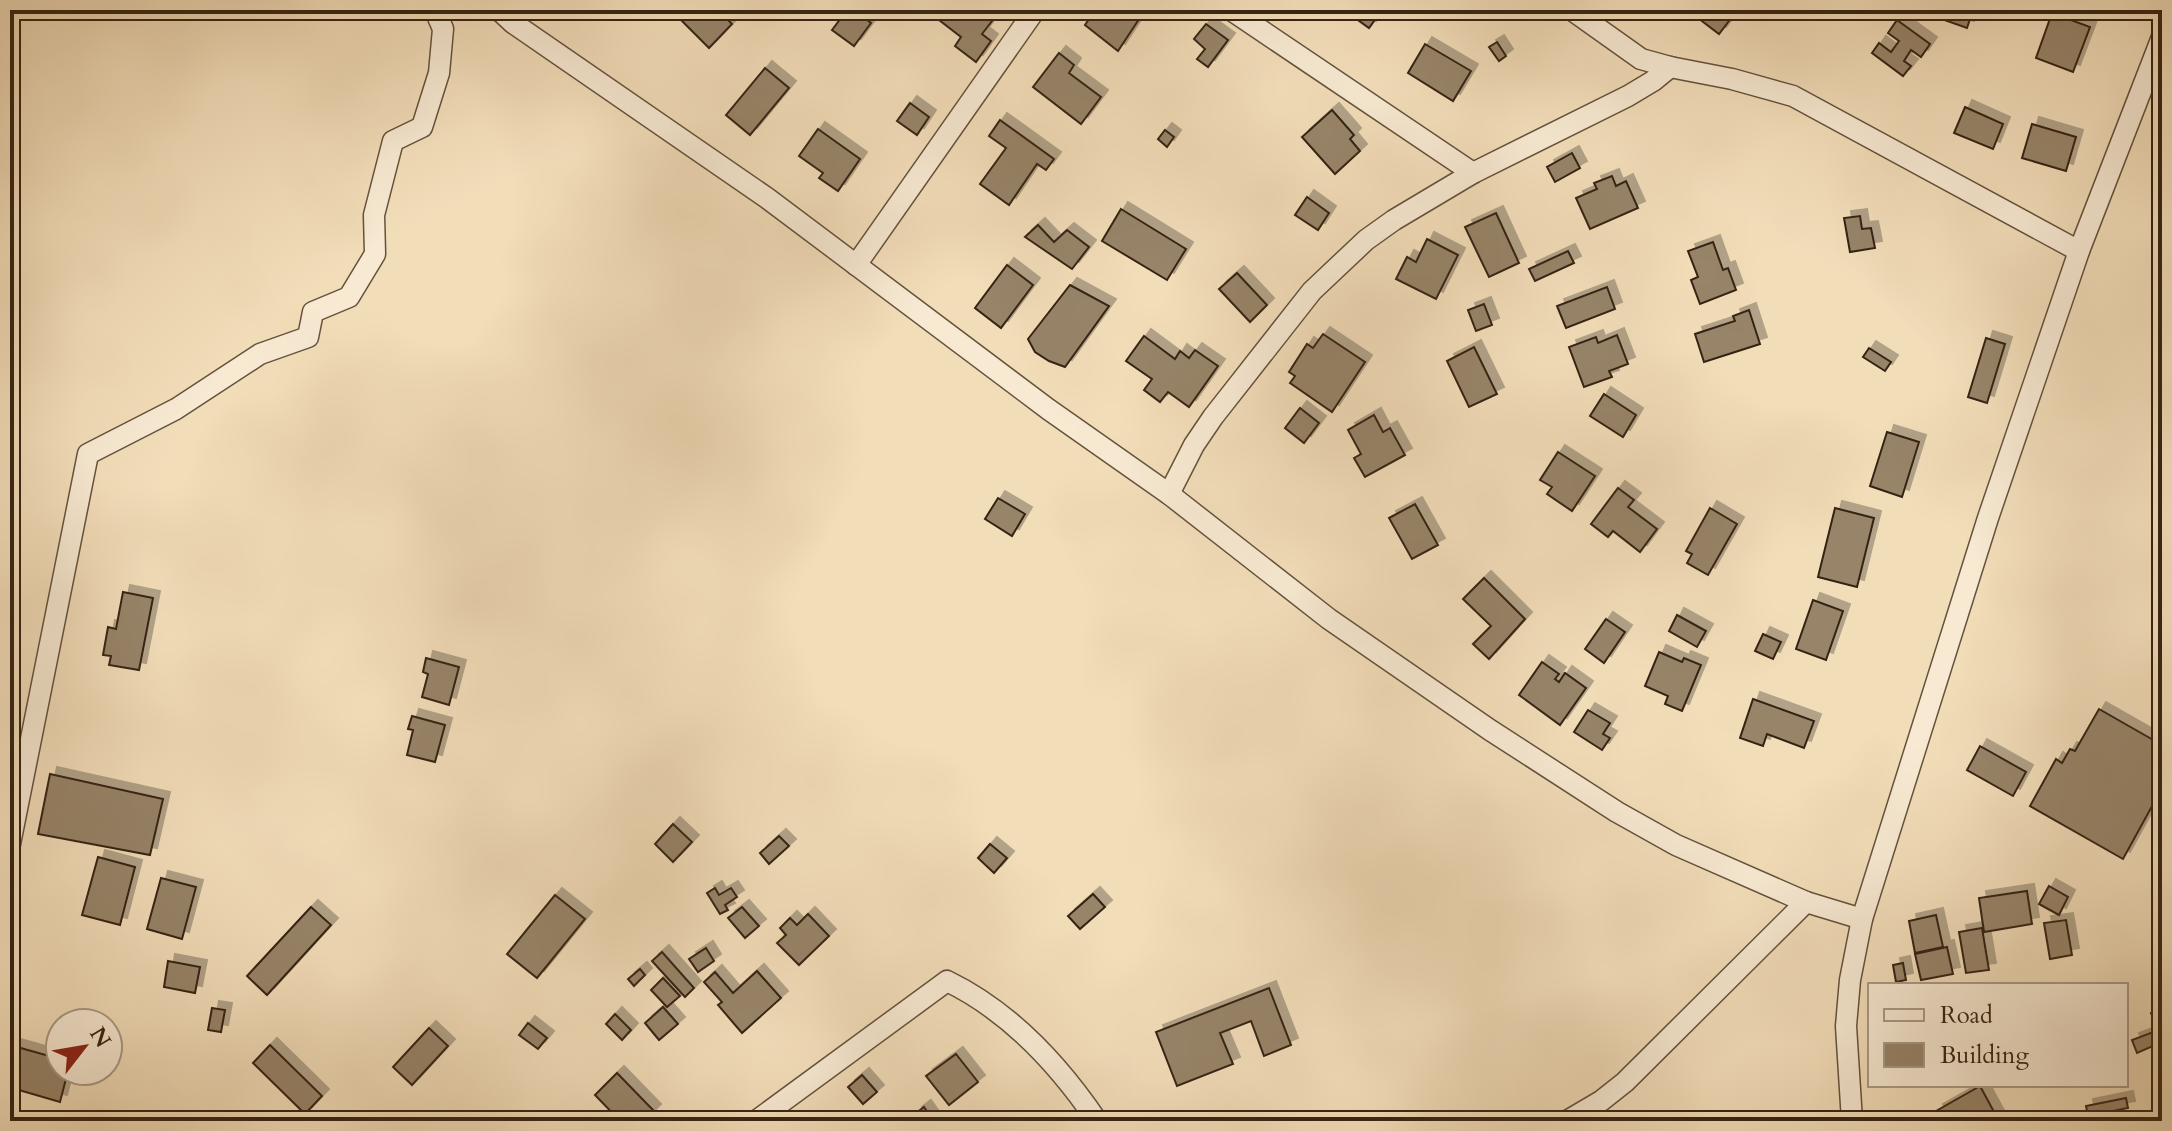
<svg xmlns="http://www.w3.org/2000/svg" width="2172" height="1131" viewBox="0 0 2172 1131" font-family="Cardo,serif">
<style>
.building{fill:#978469;stroke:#352412;stroke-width:2;filter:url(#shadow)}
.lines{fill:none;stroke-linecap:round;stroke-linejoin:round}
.street-casing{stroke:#64523c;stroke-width:23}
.street{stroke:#f7e9d2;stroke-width:20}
</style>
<defs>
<filter id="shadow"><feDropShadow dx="7" dy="-7" stdDeviation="0" flood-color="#0004"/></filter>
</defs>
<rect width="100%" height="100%" fill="#f2ddb9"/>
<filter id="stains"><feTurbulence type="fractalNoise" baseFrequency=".0025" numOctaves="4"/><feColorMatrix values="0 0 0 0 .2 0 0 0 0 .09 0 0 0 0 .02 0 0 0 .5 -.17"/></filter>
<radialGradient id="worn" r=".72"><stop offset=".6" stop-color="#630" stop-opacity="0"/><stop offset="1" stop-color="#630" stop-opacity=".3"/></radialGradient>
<g class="building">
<path d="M681,10H718L732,24L709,48L676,15Z"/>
<path d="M847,10H854L871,23L854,46L832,30Z"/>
<path d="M926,10H981L980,12L992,21L982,34L991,41L976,62L955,46L961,37Z"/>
<path d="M1095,10L1100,12L1145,10L1118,51L1085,25Z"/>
<path d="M1344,10H1382L1369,28Z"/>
<path d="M1692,10H1731L1735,13L1719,34L1690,12Z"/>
<path d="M1932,10H1973L1967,28L1930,15Z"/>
<path d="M2052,13L2090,27L2073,72L2036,58Z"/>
<path d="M1897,20L1930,44L1921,57L1911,50L1904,61L1911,66L1903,76L1872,53L1879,43L1891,52L1899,41L1888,33Z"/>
<path d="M1206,24L1228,40L1208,67L1197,59L1205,49L1194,39Z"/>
<path d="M1497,42L1506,56L1499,61L1489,47Z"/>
<path d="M1425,44L1471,71L1453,101L1408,73Z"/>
<path d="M1059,53L1074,65L1069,73L1101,97L1081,124L1033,87Z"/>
<path d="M765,68L789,88L750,135L726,115Z"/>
<path d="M910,103L929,117L917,135L897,121Z"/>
<path d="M1965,107L2003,124L1993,149L1954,133Z"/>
<path d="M1332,110L1354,135L1350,139L1360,151L1335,174L1302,137Z"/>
<path d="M1000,120L1054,159L1046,170L1037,164L1009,205L980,184L1006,148L989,136Z"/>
<path d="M2032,124L2076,137L2066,171L2022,158Z"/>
<path d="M818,129L860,159L838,191L819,178L823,173L799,156Z"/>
<path d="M1165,130L1174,137L1167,147L1158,139Z"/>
<path d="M1572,153L1580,168L1555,182L1547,167Z"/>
<path d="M1612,176L1616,186L1626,181L1638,208L1590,229L1576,198L1597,189L1594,183Z"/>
<path d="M1307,197L1329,213L1318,230L1295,215Z"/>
<path d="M1121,209L1186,249L1167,280L1102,241Z"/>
<path d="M1496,213L1519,263L1489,277L1465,227Z"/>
<path d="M1860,216L1862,229L1871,228L1875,248L1850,252L1844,218Z"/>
<path d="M1038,225L1054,242L1067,230L1089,247L1072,269L1025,237Z"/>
<path d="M1427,239L1458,255L1436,299L1396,279L1407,257L1416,262Z"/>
<path d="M1713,242L1723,270L1728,268L1736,290L1700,304L1691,280L1698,277L1688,251Z"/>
<path d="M1568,251L1574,263L1535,281L1529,269Z"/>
<path d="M1007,265L1033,285L1001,328L975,308Z"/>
<path d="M1237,273L1267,305L1250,322L1219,289Z"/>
<path d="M1070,285L1109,306L1065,367L1049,361L1035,352L1028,339Z"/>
<path d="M1607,287L1615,309L1566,328L1557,306Z"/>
<path d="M1484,304L1492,325L1476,331L1468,310Z"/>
<path d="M1749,310L1760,344L1704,362L1695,334L1735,321L1733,316Z"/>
<path d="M1323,334L1365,362L1332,412L1290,383L1295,376L1289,372L1307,344L1313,348Z"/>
<path d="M1617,335L1628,364L1609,371L1612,377L1584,387L1569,347L1596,337L1598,343Z"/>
<path d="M1144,336L1175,359L1180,351L1189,358L1195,350L1218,366L1189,407L1168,392L1160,402L1144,390L1152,379L1126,361Z"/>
<path d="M1986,338L2005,344L1987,403L1968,397Z"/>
<path d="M1474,347L1497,394L1469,407L1447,361Z"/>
<path d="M1869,348L1891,362L1885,371L1863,357Z"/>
<path d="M1604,394L1636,415L1623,437L1590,416Z"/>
<path d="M1300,408L1319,423L1304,443L1285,428Z"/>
<path d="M1374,415L1383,432L1390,428L1405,455L1365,477L1354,458L1361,454L1348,430Z"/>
<path d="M1887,432L1919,442L1902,497L1870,486Z"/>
<path d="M1558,452L1595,476L1572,511L1547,494L1552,487L1540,480Z"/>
<path d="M1618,488L1634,500L1628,507L1657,529L1640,552L1613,531L1608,537L1591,524Z"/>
<path d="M998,498L1025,514L1012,536L985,519Z"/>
<path d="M1415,504L1438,545L1412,559L1389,518Z"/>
<path d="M1710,508L1737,524L1708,575L1687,563L1692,554L1686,551Z"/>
<path d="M1835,508L1874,518L1857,587L1818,577Z"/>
<path d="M1484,578L1525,619L1489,659L1473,644L1491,626L1463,599Z"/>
<path d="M123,592L153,598L139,670L109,665L111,656L103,655L108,627L116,629Z"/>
<path d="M1813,600L1843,611L1826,660L1796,649Z"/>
<path d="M1677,615L1706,631L1697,647L1669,631Z"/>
<path d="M1606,619L1625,632L1604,663L1585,649Z"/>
<path d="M1763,634L1781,642L1773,659L1755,651Z"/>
<path d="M1659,652L1682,662L1684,658L1701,665L1682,711L1665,704L1668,696L1645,686Z"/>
<path d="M426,658L459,667L449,705L422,697L428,674L423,672Z"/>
<path d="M1542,662L1559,674L1555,679L1559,682L1565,673L1586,688L1560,725L1519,695Z"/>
<path d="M1753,699L1814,721L1804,748L1767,734L1763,746L1740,738Z"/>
<path d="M2099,709L2162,745V788L2123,859L2030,806L2056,759L2062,763L2070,749L2075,751Z"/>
<path d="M1588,710L1610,723L1603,734L1610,738L1602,750L1574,732Z"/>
<path d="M412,716L445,725L435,762L407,755L413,730L408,729Z"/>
<path d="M1980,746L2026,772L2013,796L1967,770Z"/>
<path d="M50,774L163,799L150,855L38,834Z"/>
<path d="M673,824L692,842L673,862L655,844Z"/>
<path d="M779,836L789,846L769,864L760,853Z"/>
<path d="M990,844L1007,858L994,873L978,858Z"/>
<path d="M98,857L135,867L120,925L82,915Z"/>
<path d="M161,878L196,887L182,939L147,929Z"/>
<path d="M2049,886L2068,897L2059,915L2039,904Z"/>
<path d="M715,888L719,895L731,888L737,897L725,905L728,910L720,914L707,893Z"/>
<path d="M2027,891L2032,924L1984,932L1979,898Z"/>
<path d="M1093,894L1105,907L1080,929L1068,916Z"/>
<path d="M555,895L585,919L537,978L507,954Z"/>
<path d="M311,907L331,925L267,995L247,976Z"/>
<path d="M742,907L759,926L745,938L728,918Z"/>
<path d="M808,914L829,936L799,965L777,943L786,935L780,928L790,918L797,925Z"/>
<path d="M1936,915L1943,947L1915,953L1909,921Z"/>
<path d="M2066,920L2072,955L2050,959L2044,923Z"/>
<path d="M1982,928L1989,970L1966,973L1959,932Z"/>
<path d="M1947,947L1953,974L1921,980L1915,954Z"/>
<path d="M706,948L714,961L698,972L689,959Z"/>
<path d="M662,952L694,988L685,997L652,961Z"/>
<path d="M168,961L200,967L195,993L164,987Z"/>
<path d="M1903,963L1906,980L1896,982L1893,965Z"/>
<path d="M640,969L645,975L634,986L628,979Z"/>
<path d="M757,971L781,998L742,1033L718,1005L722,1002L704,982L715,972L733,993Z"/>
<path d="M663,978L680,996L667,1007L651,990Z"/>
<path d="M1269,988L1291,1045L1264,1056L1251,1021L1220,1033L1233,1064L1177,1086L1156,1032Z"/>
<path d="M663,1007L678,1024L659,1040L645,1023Z"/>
<path d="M212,1008L225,1010L221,1032L208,1030Z"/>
<path d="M2162,1009V1039L2151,1013Z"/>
<path d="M615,1014L631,1030L622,1040L606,1024Z"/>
<path d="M528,1023L547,1038L538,1049L519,1035Z"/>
<path d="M429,1028L448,1046L412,1085L393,1067Z"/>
<path d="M2156,1031L2160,1043L2137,1053L2132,1040Z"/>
<path d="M10,1045L60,1059V1071H68L60,1102L12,1088L10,1095Z"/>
<path d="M270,1045L322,1096L305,1114L253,1063Z"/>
<path d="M956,1054L978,1082L949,1105L926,1076Z"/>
<path d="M617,1073L654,1111L644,1121H620L595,1095Z"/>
<path d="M862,1075L877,1092L863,1104L848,1087Z"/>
<path d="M1980,1086L1999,1121H1942L1936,1111Z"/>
<path d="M2126,1098L2128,1108L2088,1116L2086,1106Z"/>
<path d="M924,1107L934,1121H920L915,1114Z"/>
</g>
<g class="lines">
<g class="street-casing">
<g id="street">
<path d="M499,10L513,23L767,198L1048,409L1169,494L1329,619L1490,730L1617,812L1676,845L1806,902L1862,919"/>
<path d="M1231,10L1473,173"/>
<path d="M1572,10L1641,59L1670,67L1732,79L1793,96L2079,251"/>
<path d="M856,265L1035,10"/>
<path d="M1169,494L1194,445L1213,417L1312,291L1366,240L1394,220L1473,173L1628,96L1653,81L1670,67"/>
<path d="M10,844L88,454L176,409L260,354L308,337L313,312L349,297L375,254L374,215L393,141L422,127L439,73L443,29L435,10"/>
<path d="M756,1121L947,981C1009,1011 1059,1065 1097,1121"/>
<path d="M1567,1121L1601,1101L1625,1082L1806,902"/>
<path d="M1852,1121L1846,1026L1850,980L1862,919L1988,518L2079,251L2162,37"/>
</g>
</g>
<use href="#street" class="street"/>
</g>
<rect width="2172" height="1131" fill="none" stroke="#f2ddb9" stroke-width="40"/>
<rect x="12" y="12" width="2148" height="1107" fill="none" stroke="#352412" stroke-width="4"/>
<rect x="20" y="20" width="2132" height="1091" fill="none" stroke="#352412" stroke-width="2"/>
<rect x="1868" y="983" width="260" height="104" fill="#f7e9d2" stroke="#a99a85" stroke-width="2"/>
<rect x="1884" y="1009" width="40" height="12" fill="#f7e9d2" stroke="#a99a85" stroke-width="2"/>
<text x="1940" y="1023" font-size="24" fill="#352412">Road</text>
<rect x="1884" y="1043" width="40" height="24" fill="#978469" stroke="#a99a85" stroke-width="2"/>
<text x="1940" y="1063" font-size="24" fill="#352412">Building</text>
<g transform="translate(84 1047) rotate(59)"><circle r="38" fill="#f7e9d2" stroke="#a99a85" stroke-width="2"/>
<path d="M0-6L14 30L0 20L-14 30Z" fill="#8f2418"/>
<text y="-12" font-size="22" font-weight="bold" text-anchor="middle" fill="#352412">N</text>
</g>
<rect width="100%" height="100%" filter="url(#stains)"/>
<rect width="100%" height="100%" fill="url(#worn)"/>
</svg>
